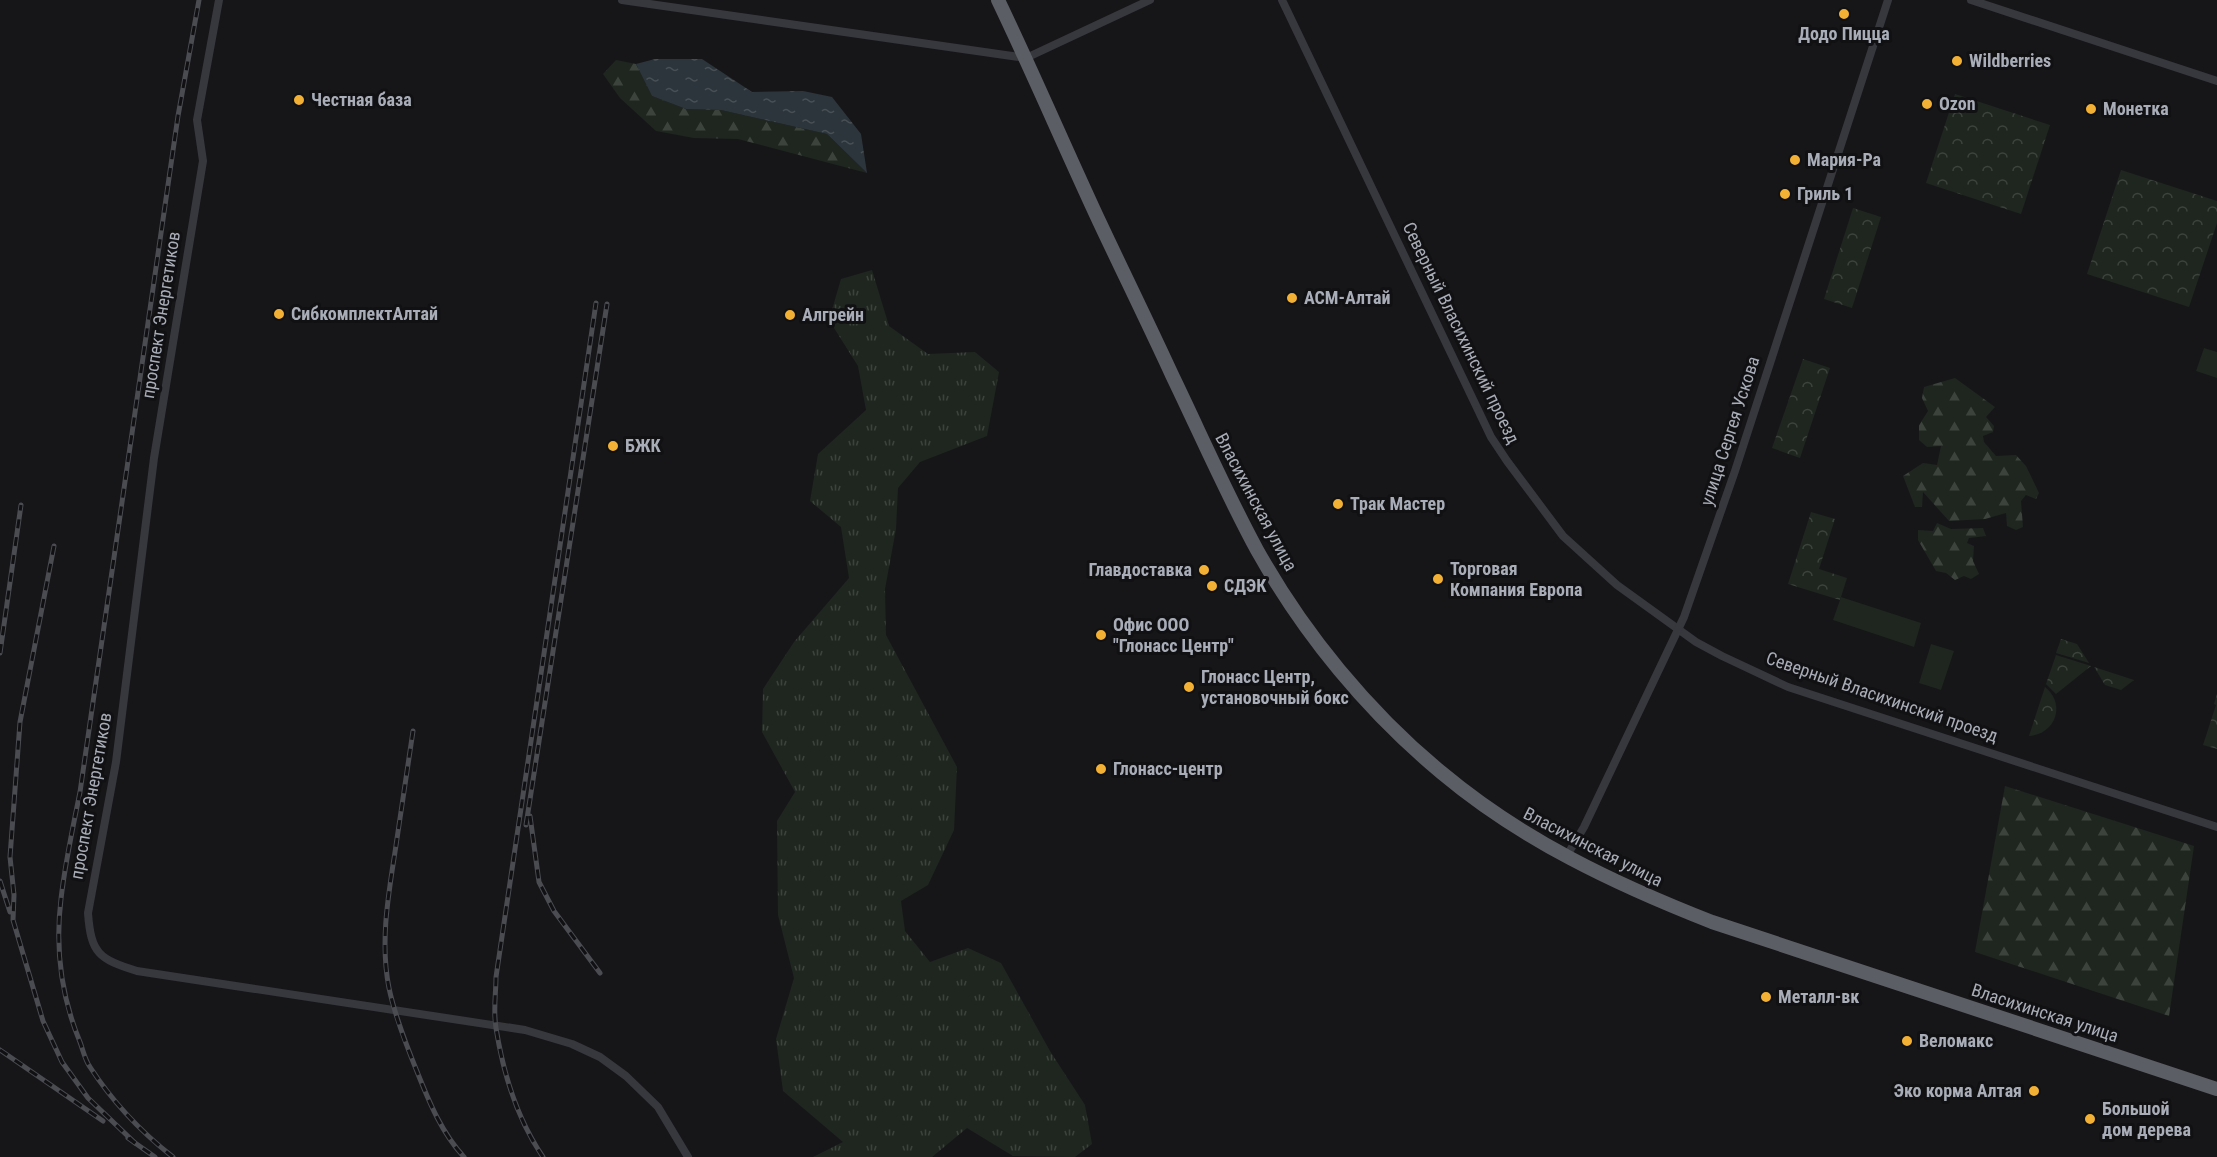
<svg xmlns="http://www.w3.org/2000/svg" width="2217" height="1157" viewBox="0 0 2217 1157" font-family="'Roboto Condensed',sans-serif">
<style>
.grass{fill:url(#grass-tufts)}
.forest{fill:url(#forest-firs)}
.park{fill:url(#park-crowns)}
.garden{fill:#1e261f}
.water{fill:url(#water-ripples)}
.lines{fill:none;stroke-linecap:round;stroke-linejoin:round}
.minor{stroke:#37383d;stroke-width:8}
.trunk{stroke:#5b5e65;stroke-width:14}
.rail-casing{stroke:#4a4c52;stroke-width:5}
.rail{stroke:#111113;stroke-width:3;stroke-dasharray:9;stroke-linecap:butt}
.poi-dot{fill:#f2b134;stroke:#111113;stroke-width:2}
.labels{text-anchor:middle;stroke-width:6;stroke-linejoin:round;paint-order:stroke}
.poi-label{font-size:18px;font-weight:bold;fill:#a8adb8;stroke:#111113;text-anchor:start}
.street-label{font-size:18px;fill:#a8adb8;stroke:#111113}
</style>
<defs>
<pattern id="grass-tufts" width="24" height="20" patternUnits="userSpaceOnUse" patternTransform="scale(1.5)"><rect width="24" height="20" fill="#1e261f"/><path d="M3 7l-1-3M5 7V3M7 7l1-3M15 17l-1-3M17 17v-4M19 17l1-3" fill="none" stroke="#3c433d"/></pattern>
<pattern id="forest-firs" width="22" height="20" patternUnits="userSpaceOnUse" patternTransform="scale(1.5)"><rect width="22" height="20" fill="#1e261f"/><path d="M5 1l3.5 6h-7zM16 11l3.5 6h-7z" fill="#3c433d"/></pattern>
<pattern id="park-crowns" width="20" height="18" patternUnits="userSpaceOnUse" patternTransform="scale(1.5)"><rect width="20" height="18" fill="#1e261f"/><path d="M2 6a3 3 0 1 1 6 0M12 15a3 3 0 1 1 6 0" fill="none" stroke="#3c433d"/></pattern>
<pattern id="water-ripples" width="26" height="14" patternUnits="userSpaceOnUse" patternTransform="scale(1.5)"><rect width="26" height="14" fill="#2c353c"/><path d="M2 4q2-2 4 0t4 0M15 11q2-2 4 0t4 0" fill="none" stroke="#485056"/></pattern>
</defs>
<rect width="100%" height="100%" fill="#161618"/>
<path class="grass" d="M872,270L889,326L928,354L975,352L999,372L987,436L920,462L898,488L896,529L885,589L886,635L957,767L954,830L928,885L901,901L905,931L930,962L968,948L1001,963L1050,1051L1085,1105L1092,1144L1075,1157L1013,1156L967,1128L932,1157H813L843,1142L783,1091L776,1039L794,978L778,915L777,821L795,792L762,732L763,689L794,642L849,578L841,527L810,501L818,454L866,410L858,366L829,320L841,279Z"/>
<g class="forest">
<path d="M616,60L636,64L652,96L686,109L721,110L827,134L867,173L738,139L694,138L656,131L620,98L603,74Z"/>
<path d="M1955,378L1995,407L1986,417L1994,426L1993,432L1983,436L1984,442L1996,456L2016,455L2026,466L2039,493L2036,499L2026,495L2021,501L2023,527L2016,530L2007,526L2006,513L1985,519L1949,521L1923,492L1922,507H1915L1903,476L1923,463L1937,465L1941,446L1927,447L1919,440V425L1928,411L1922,398L1924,387Z"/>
<path d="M1937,523L1951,529L1983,528L1986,536L1969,538L1967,543L1974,546L1973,561L1979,574L1971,579L1964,576L1955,580L1946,573L1936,571L1918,540V530L1933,531Z"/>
<path d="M2005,786L2194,846L2169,1016L1975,952Z"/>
</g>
<g class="park">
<path d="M1955,94L2050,125L2021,214L1926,183Z"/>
<path d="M2121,170L2217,201V223L2189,307L2087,274Z"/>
<path d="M1853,208L1881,217L1852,308L1824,299Z"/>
<path d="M1803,359L1830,368L1800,458L1772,448Z"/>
<path d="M1811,512L1835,519L1819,569L1847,578L1840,600L1788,584Z"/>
<path d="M2061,639L2077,644L2089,663L2056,653Z"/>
<path d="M2056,655L2091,666L2056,694L2046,684Z"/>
<path d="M2094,667L2134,680L2121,690L2105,685Z"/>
<path d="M2045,687C2066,704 2056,734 2029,736Z"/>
<path d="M2217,694V749L2203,745L2216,705L2214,704Z"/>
</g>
<g class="garden">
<path d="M2204,348L2217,352V378L2196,371Z"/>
<path d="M1841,597L1921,623L1914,647L1833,620Z"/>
<path d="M1931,644L1954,651L1941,690L1919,683Z"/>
</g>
<path class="water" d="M655,59H702L752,92L803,91L832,97L861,134L867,173L827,134L721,110L686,109L652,96L636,64Z"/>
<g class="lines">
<g class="minor">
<path d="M219,0L197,120L203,161L154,458L116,762L88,913C91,954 99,959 137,971L525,1030L572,1044L600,1057L626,1076L658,1107L688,1157"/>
<path d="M622,0L1026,58L1150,0"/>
<path d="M1282,0L1491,437L1507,461L1563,536L1617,585L1696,642L1722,656L1788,687L2217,827"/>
<path d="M1971,0L2217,81"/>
<path d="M1566,857L1584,827L1684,617L1735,471L1888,0"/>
</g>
<path class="trunk" d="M998,0C1033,73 1065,148 1099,221C1123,272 1148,323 1172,375C1200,433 1226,493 1257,550C1304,634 1368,712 1442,773C1522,840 1615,884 1712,922L2217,1089"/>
<g class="rail-casing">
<g id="rail">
<path d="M54,546L20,722L10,857L14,895L13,920L43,1021L62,1062L88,1098L135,1143"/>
<path d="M0,653L21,505"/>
<path d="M413,731C407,771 401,812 395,852C388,897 380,943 389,988C395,1017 407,1047 418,1074C430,1104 442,1133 464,1157"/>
<path d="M530,816L539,882L554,911L600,973"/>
<path d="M526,825L607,304"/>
<path d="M0,881L10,912"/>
<path d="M0,1050L103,1121"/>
<path d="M128,1138L155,1157"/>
<path d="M173,1157C141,1132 112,1101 90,1067C85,1060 83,1050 80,1042C61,996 55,948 61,899C65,863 73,827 80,792L178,116L199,0"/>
<path d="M543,1157C517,1119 503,1072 496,1028C493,1011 496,993 496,977L596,303"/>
</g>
</g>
<use href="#rail" class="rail"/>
</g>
<g class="poi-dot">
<circle cx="1844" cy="14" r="6"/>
<circle cx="1957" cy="61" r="6"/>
<circle cx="299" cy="100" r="6"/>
<circle cx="1927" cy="104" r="6"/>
<circle cx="2091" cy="109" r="6"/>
<circle cx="1795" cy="160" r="6"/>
<circle cx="1785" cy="194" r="6"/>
<circle cx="1292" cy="298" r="6"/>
<circle cx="279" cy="314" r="6"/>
<circle cx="790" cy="315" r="6"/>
<circle cx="613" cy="446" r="6"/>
<circle cx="1338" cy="504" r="6"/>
<circle cx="1204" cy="570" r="6"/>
<circle cx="1438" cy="579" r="6"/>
<circle cx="1212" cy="586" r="6"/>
<circle cx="1101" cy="635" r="6"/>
<circle cx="1189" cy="687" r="6"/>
<circle cx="1101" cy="769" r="6"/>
<circle cx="1766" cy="997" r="6"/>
<circle cx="1907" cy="1041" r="6"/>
<circle cx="2034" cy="1091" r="6"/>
<circle cx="2090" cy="1119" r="6"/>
</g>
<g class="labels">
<g class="poi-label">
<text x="1844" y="40" text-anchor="middle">Додо Пицца</text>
<text x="1969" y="67">Wildberries</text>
<text x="311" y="106">Честная база</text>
<text x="1939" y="110">Ozon</text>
<text x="2103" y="115">Монетка</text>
<text x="1807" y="166">Мария-Ра</text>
<text x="1797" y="200">Гриль 1</text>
<text x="1304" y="304">АСМ-Алтай</text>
<text x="291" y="320">СибкомплектАлтай</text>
<text x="802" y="321">Алгрейн</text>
<text x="625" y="452">БЖК</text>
<text x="1350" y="510">Трак Мастер</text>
<text x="1450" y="575">Торговая<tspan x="1450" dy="21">Компания Европа</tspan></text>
<text x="1192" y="576" text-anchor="end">Главдоставка</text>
<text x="1224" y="592">СДЭК</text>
<text x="1113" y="631">Офис ООО<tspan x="1113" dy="21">"Глонасс Центр"</tspan></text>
<text x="1201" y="683">Глонасс Центр,<tspan x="1201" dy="21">установочный бокс</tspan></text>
<text x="1113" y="775">Глонасс-центр</text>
<text x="1778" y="1003">Металл-вк</text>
<text x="1919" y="1047">Веломакс</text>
<text x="2022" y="1097" text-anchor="end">Эко корма Алтая</text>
<text x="2102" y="1115">Большой<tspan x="2102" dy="21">дом дерева</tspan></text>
</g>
<g class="street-label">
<text transform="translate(161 315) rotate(-81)" y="6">проспект Энергетиков</text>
<text transform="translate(1461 333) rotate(64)" y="6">Северный Власихинский проезд</text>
<text transform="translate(1730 431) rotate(-72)" y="6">улица Сергея Ускова</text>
<text transform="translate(1256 502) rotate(62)" y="6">Власихинская улица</text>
<text transform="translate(1882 697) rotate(19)" y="6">Северный Власихинский проезд</text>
<text transform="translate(91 796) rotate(-80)" y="6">проспект Энергетиков</text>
<text transform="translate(1593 847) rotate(27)" y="6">Власихинская улица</text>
<text transform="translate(2045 1013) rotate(18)" y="6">Власихинская улица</text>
</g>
</g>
</svg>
